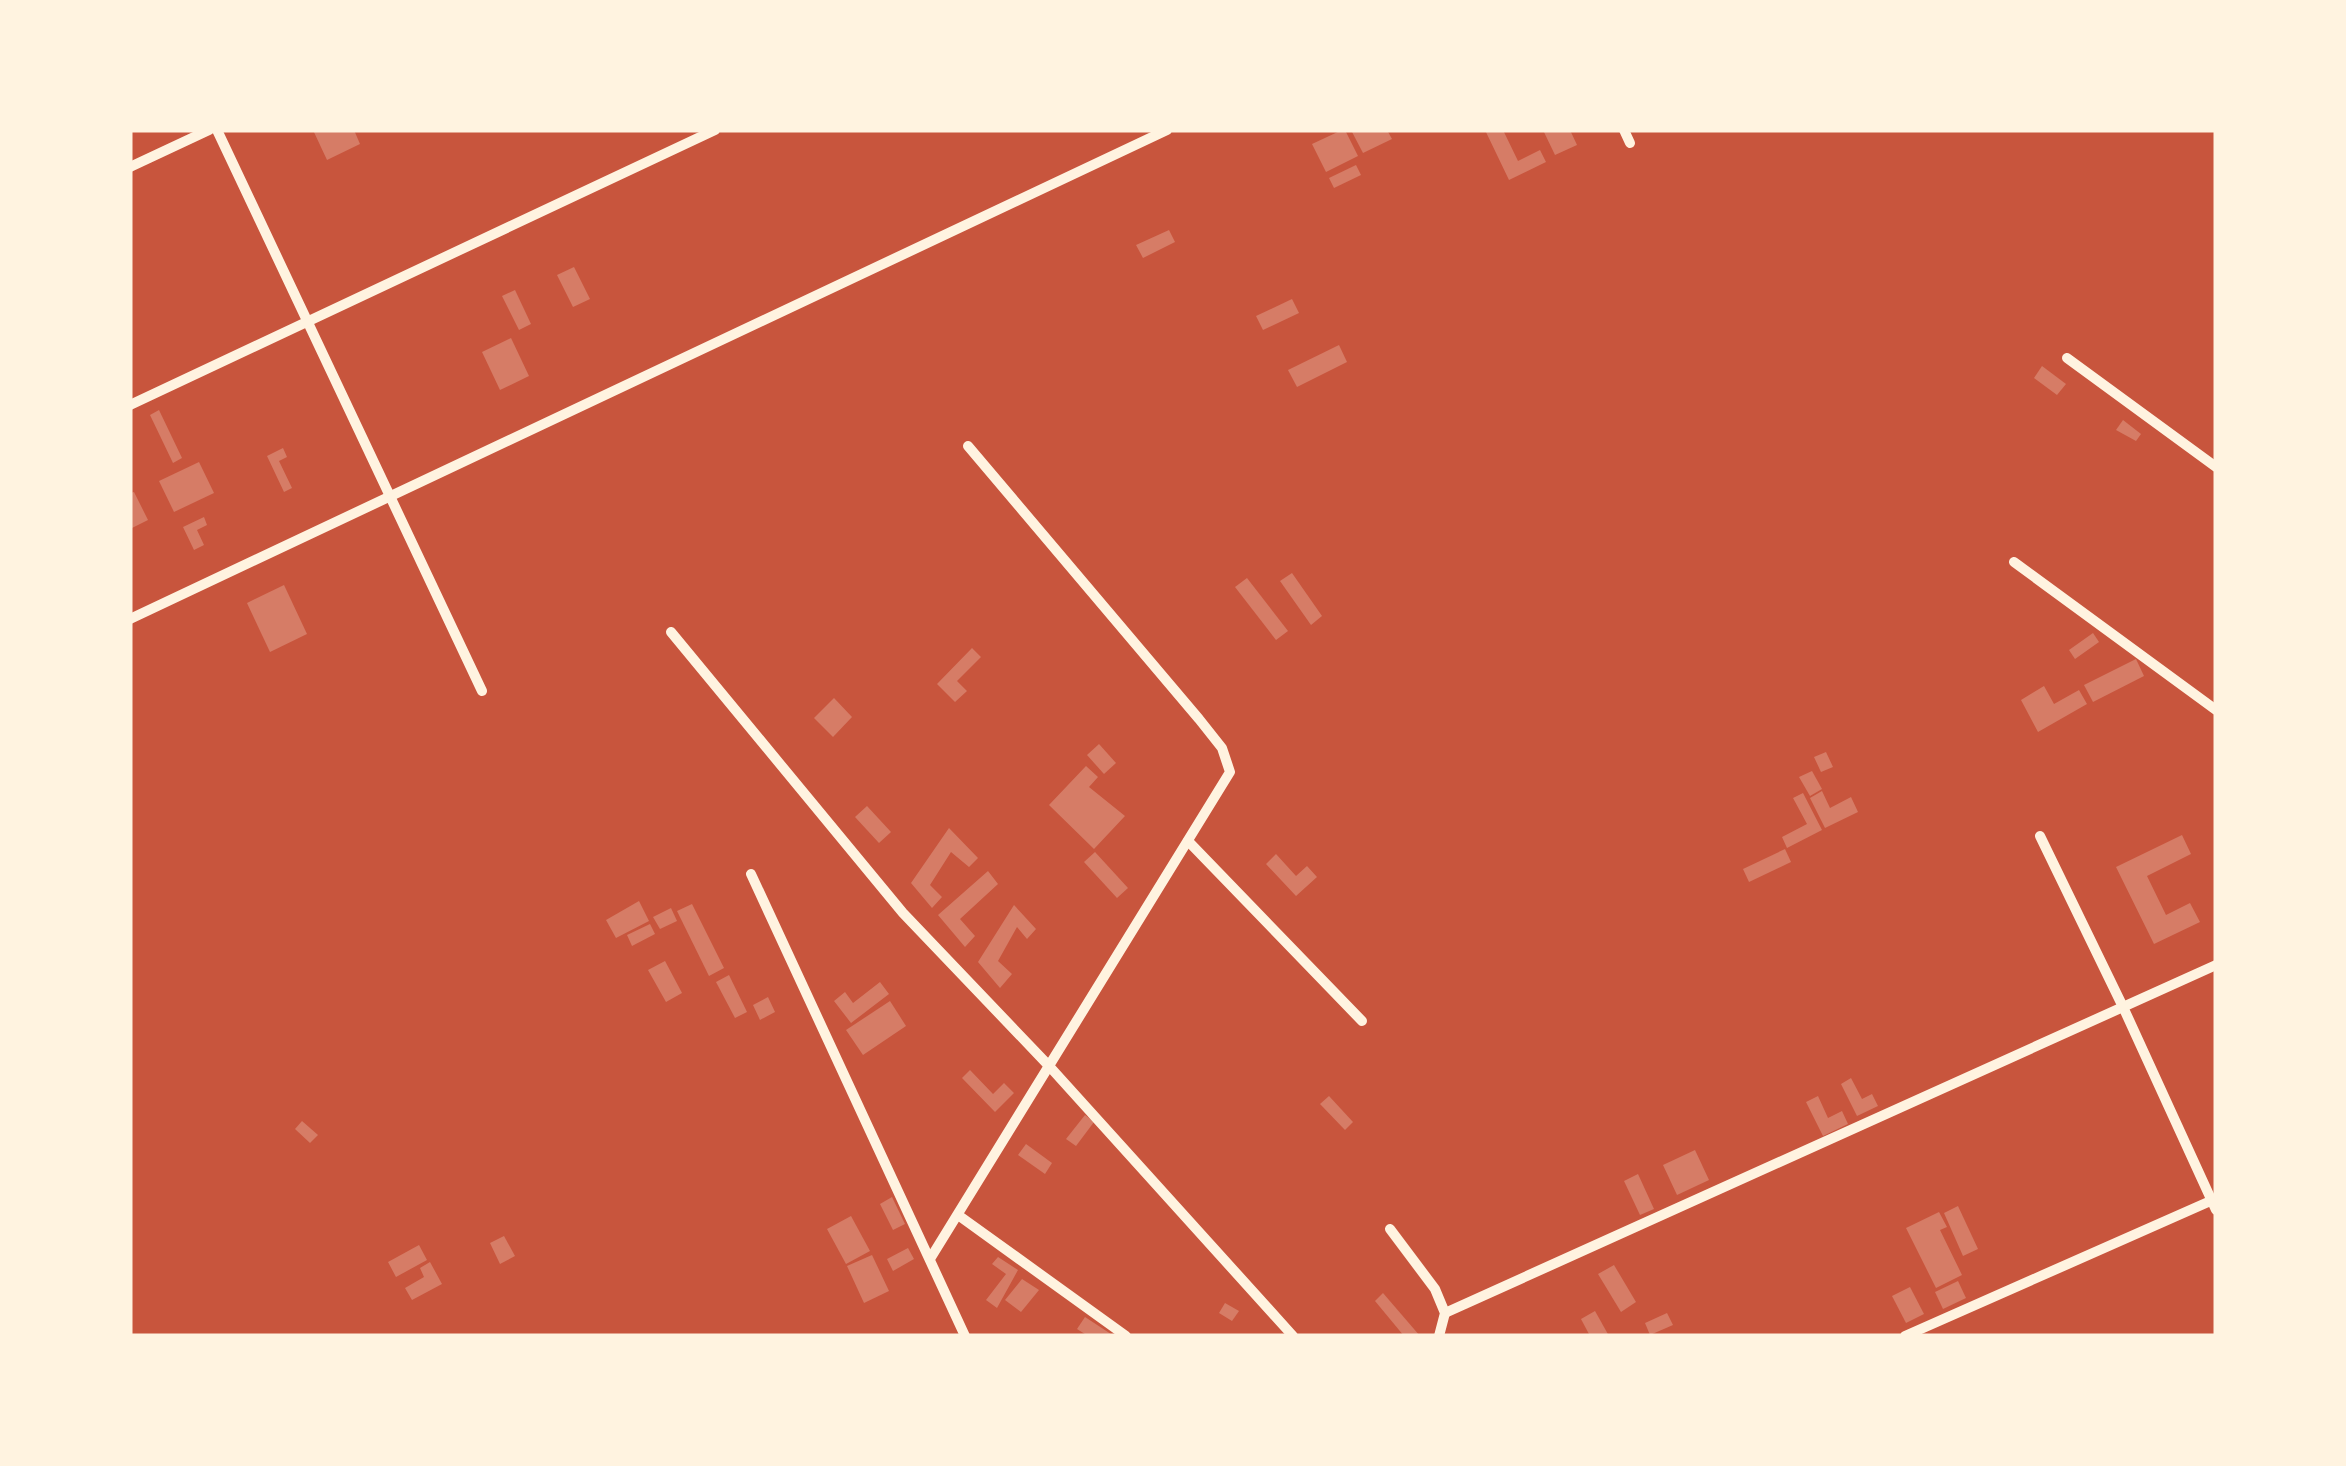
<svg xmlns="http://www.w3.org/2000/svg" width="2346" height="1466" viewBox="0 0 2346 1466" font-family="Lato,sans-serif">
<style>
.building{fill:#d67c66}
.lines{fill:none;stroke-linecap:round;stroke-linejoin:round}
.minor{stroke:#fff3e0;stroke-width:10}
</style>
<rect width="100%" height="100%" fill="#c8553d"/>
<g class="building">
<path d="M313,130H354L360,144L327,160Z"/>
<path d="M1342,130H1345L1358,156L1326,172L1312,144Z"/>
<path d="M1351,130H1387L1392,139L1363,153Z"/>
<path d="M1485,130H1503L1518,161L1540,150L1546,162L1509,180Z"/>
<path d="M1543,130H1570L1577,145L1555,155Z"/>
<path d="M1356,165L1361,175L1334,188L1329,178Z"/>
<path d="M1169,230L1175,242L1143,258L1136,245Z"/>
<path d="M574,267L590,299L573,307L557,275Z"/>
<path d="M515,290L531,324L519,330L502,296Z"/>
<path d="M1292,299L1299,313L1263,330L1256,316Z"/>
<path d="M511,338L529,376L500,390L482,352Z"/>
<path d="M1339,345L1347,362L1297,387L1288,370Z"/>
<path d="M2042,366L2066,384L2057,395L2034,378Z"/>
<path d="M159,410L182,458L173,463L150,415Z"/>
<path d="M2123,420L2141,434L2136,441L2116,430Z"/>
<path d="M283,448L287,457L279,461L292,488L284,492L267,456Z"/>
<path d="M199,462L214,493L174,512L159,481Z"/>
<path d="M134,492L148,520L130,529V493Z"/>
<path d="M204,517L207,525L197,530L204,545L194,550L183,527Z"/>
<path d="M1292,573L1322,616L1311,625L1280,581Z"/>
<path d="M1247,578L1288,631L1276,640L1235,587Z"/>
<path d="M284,585L307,634L270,652L247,603Z"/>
<path d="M2093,633L2099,642L2075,659L2069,650Z"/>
<path d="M972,648L981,657L957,681L967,691L955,702L937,684Z"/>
<path d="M2136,659L2144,676L2093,702L2084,685Z"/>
<path d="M2044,686L2054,704L2079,690L2087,704L2038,732L2021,700Z"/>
<path d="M834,698L852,717L833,737L814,718Z"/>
<path d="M1099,744L1116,763L1104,774L1087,755Z"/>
<path d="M1826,752L1833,767L1821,772L1814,757Z"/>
<path d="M1086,766L1098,777L1089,787L1125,816L1094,849L1049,805Z"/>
<path d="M1812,771L1822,789L1810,796L1799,777Z"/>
<path d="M1822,791L1830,808L1851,797L1858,812L1825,828L1810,798Z"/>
<path d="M1803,793L1822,830L1787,848L1782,837L1807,824L1793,798Z"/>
<path d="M867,806L891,832L879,843L855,817Z"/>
<path d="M949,828L978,858L969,867L951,852L930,885L942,897L932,908L911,883Z"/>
<path d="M2182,835L2191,854L2147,876L2166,915L2190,903L2200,922L2154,944L2116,867Z"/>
<path d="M1785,849L1791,862L1749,882L1743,869Z"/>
<path d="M1095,852L1128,888L1117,898L1084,862Z"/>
<path d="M1276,854L1296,876L1307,866L1317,877L1296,896L1266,864Z"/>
<path d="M988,871L998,884L960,919L975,936L965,947L938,915Z"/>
<path d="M639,901L649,921L616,938L606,920Z"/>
<path d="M692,904L724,968L709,976L677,911Z"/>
<path d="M1014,905L1036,929L1027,939L1017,927L998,961L1012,974L1000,988L978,962Z"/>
<path d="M671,908L677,921L660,929L653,917Z"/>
<path d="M650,924L655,934L632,946L627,935Z"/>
<path d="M665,961L682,993L666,1002L648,970Z"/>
<path d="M729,975L747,1012L735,1018L716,982Z"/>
<path d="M880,982L889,994L851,1023L834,1001L845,992L853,1003Z"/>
<path d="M768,997L775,1012L760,1020L753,1005Z"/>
<path d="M890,1001L906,1026L863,1055L846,1030Z"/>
<path d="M970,1070L993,1094L1004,1083L1014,1093L995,1112L962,1078Z"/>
<path d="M1851,1078L1862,1099L1872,1094L1878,1106L1857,1116L1841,1084Z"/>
<path d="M1329,1096L1353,1122L1345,1130L1320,1104Z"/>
<path d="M1818,1096L1828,1118L1842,1111L1848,1124L1823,1136L1806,1102Z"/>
<path d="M1085,1115L1094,1122L1076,1146L1066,1139Z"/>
<path d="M302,1121L318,1135L310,1143L295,1129Z"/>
<path d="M1026,1144L1052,1163L1045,1174L1018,1155Z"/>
<path d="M1695,1150L1709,1180L1677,1195L1663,1165Z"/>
<path d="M1638,1174L1654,1209L1640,1215L1624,1181Z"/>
<path d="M892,1197L905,1224L893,1230L880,1204Z"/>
<path d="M1958,1206L1978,1249L1963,1256L1944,1213Z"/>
<path d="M1939,1212L1947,1227L1940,1230L1962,1275L1936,1288L1906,1228Z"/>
<path d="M851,1216L870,1251L846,1264L827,1229Z"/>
<path d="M504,1236L515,1256L500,1264L490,1243Z"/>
<path d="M419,1245L427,1260L396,1277L388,1262Z"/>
<path d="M908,1248L914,1259L893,1271L887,1259Z"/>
<path d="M872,1255L889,1291L864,1303L847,1266Z"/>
<path d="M998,1257L1018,1270L997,1308L986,1300L1006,1274L992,1264Z"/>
<path d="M430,1262L442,1284L412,1300L405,1288L424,1277L420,1268Z"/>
<path d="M1614,1265L1636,1302L1621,1312L1598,1274Z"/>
<path d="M1022,1279L1039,1290L1021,1312L1005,1300Z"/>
<path d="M1958,1281L1966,1298L1943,1309L1935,1292Z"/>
<path d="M1910,1287L1924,1314L1906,1323L1892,1296Z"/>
<path d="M1383,1293L1420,1336H1404L1375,1301Z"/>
<path d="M1225,1303L1239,1311L1232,1321L1219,1313Z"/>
<path d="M1595,1311L1609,1336H1590L1581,1319Z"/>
<path d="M1667,1313L1673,1325L1650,1335L1645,1323Z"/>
<path d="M1085,1317L1114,1336H1088L1077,1329Z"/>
</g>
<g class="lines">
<g class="minor">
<path d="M217,130L482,691"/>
<path d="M1624,130L1630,143"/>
<path d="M130,167L209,130"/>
<path d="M2067,358L2216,467"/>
<path d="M130,405L715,130"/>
<path d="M2014,562L2216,710"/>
<path d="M130,619L1167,130"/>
<path d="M671,632L903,913L1050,1067L1293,1336"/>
<path d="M2040,836L2124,1009L2216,1210"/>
<path d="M1188,841L1362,1021"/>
<path d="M751,874L965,1336"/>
<path d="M958,1215L1126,1336"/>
<path d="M1390,1229L1435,1289L1445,1313L1439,1336"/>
<path d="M930,1259L1230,772L1222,748L1199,719L968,446"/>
<path d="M1445,1313L2216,965"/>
<path d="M1905,1336L2215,1199"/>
</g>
</g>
<rect width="2346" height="1466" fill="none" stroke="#fff3e0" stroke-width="265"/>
</svg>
